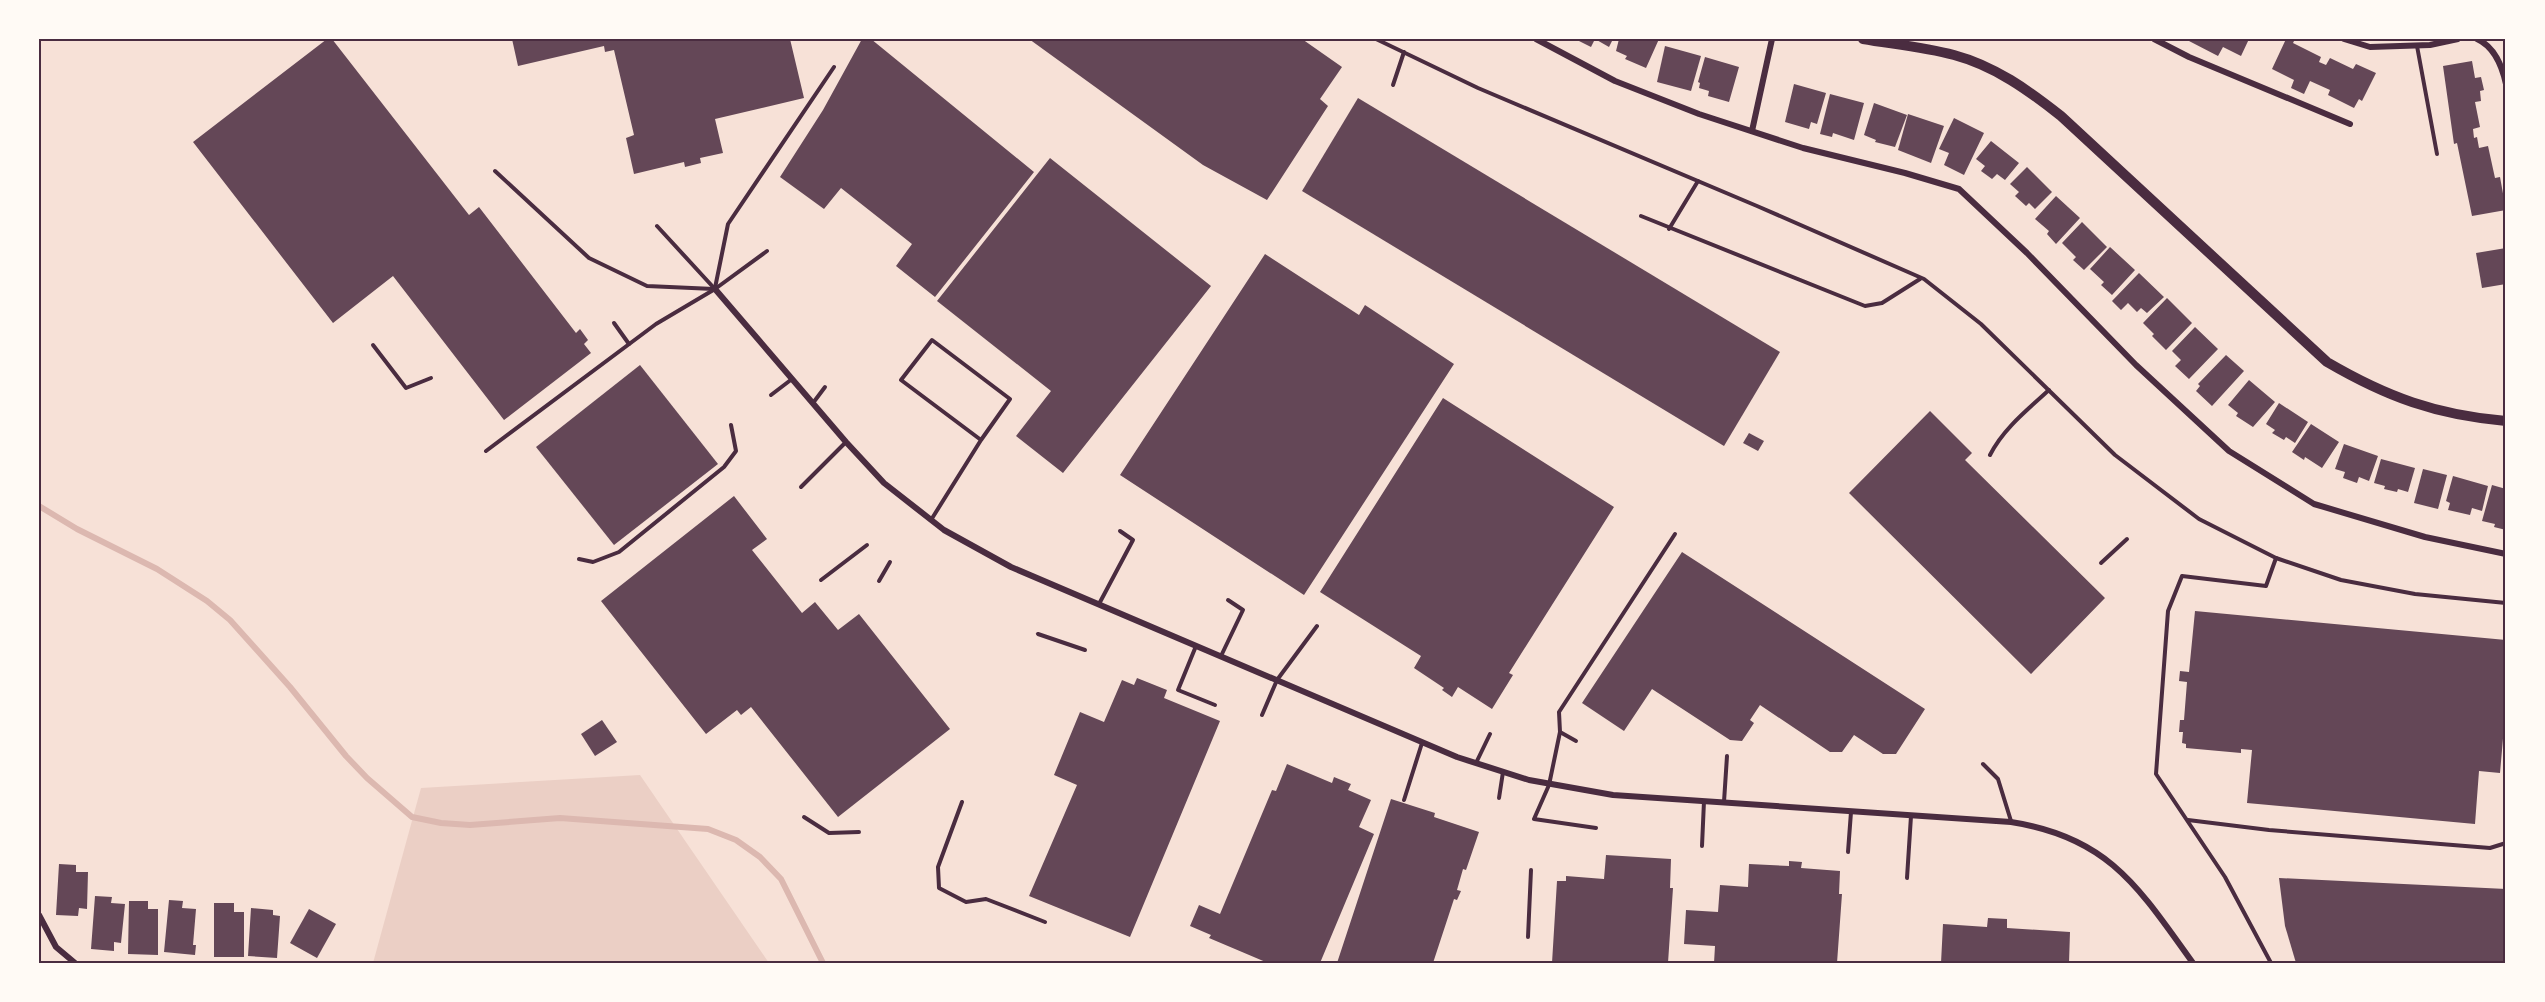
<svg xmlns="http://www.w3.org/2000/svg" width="2545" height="1002" viewBox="0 0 2545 1002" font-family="Inter,sans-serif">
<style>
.green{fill:#ebcfc5}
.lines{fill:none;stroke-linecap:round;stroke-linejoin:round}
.stream{stroke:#dcb8b0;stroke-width:6}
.building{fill:#644757}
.service{stroke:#4a2c40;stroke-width:4}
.minor{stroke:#4a2c40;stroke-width:6}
.tertiary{stroke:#4a2c40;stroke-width:10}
.neatline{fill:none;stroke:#4a2c40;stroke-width:2}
</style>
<rect width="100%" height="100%" fill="#f7e1d7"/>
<path class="green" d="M640,775L769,963H373L421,788Z"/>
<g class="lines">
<path class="stream" d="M39,506L77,529L157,569L207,601L230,620L290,687L346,756L367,778L412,817L441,823L470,825L560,818L708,829L736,840L760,857L781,879L823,963"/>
</g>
<g class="building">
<path d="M327,39H332L469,215L479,207L576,333L580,329L588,340L584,344L591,353L504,420L393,276L333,323L193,142Z"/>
<path d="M512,39H790L804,98L715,119L723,153L700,158L701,163L685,167L684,162L634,174L626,138L634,135L614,50L605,52L604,46L518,66Z"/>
<path d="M862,39H871L1034,172L935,297L896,266L912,244L841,188L824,209L780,177L823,110Z"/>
<path d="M1029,39H1302L1342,67L1320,99L1328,106L1267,200L1203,165Z"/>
<path d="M1575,39H1613L1609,47L1595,39L1591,47Z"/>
<path d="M1619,39H1659L1646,68L1625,59L1627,56L1616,51Z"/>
<path d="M2190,39H2249L2241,56L2223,47L2218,56L2189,41Z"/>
<path d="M2286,39H2295L2293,43L2321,57L2319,62L2326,65L2330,58L2353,69L2356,64L2376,73L2362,101L2359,99L2354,108L2328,95L2330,90L2310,81L2304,94L2291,88L2294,80L2272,69Z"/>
<path d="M1665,46L1701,56L1691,91L1657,82Z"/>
<path d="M1705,57L1739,67L1729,102L1708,96L1709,91L1699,88L1700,83L1698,82Z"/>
<path d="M2472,61L2475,78L2481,77L2484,90L2480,91L2481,101L2475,102L2480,127L2473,129L2474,138L2477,137L2479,148L2488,146L2495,178L2500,177L2506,210L2472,216L2457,143L2454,144L2443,66Z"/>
<path d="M1794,84L1826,93L1817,124L1811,122L1809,129L1785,122Z"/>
<path d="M1830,94L1864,103L1854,140L1833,133L1832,137L1820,134Z"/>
<path d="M1358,98L1780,352L1724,446L1302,191Z"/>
<path d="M1874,103L1907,115L1895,147L1875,142L1876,140L1864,135Z"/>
<path d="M1908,114L1944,126L1931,163L1898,150Z"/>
<path d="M1954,118L1984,133L1964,175L1944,165L1949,153L1939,149Z"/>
<path d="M1991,141L2019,163L2005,180L1997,174L1992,179L1981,171L1985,166L1976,159Z"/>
<path d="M1050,158L1211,286L1063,473L1016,436L1051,391L937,301Z"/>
<path d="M2027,167L2052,192L2035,209L2029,203L2026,206L2015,196L2019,192L2010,184Z"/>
<path d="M2056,196L2080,218L2056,244L2047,234L2049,231L2035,219Z"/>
<path d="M2082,222L2107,247L2084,270L2073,260L2076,257L2062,243Z"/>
<path d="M2110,247L2135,270L2112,295L2101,285L2104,282L2090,269Z"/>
<path d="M2506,248V284L2482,288L2476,253Z"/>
<path d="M1265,254L1359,315L1365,305L1454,364L1304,595L1120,475Z"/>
<path d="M2139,273L2164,297L2147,313L2141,308L2137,312L2128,303L2121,310L2112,301Z"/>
<path d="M2167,298L2192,323L2166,350L2152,336L2154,334L2143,323Z"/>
<path d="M2195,327L2218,349L2189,379L2175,366L2181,360L2172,351Z"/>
<path d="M2226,355L2244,371L2212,406L2196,391L2200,386L2198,384Z"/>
<path d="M640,365L718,464L614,545L536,447Z"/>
<path d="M2249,380L2275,402L2253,427L2236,416L2238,413L2228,405Z"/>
<path d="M1443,398L1614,507L1509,673L1513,675L1492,709L1458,687L1452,697L1442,690L1444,688L1414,668L1421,656L1320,592Z"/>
<path d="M2279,403L2308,422L2295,443L2286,437L2284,440L2272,433L2275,430L2266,424Z"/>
<path d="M1930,411L1972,453L1965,460L2105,598L2031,674L1849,493Z"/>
<path d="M2311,424L2339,442L2322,468L2305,457L2304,460L2292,452Z"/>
<path d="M1749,433L1764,441L1758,451L1743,443Z"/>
<path d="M2344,444L2378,456L2369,481L2359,477L2357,483L2343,478L2345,472L2335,469Z"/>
<path d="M2381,459L2415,468L2408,492L2398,489L2397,492L2384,489L2385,486L2374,483Z"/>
<path d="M2423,469L2447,475L2438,509L2414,503Z"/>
<path d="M2453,476L2488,486L2482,511L2472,508L2470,515L2448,510L2450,503L2446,501Z"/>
<path d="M2492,485L2506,489V530L2494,527L2495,524L2482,521Z"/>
<path d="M734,496L767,539L752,550L802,613L815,602L838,630L859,614L950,729L838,817L751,707L741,715L737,710L706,734L601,601Z"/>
<path d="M1682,552L1925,709L1896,754H1883L1854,735L1842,752H1830L1760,705L1750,720L1754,723L1742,741L1730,740L1652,689L1624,731L1582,703Z"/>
<path d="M2195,611L2506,640V704L2500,773L2479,771L2475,824L2247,803L2252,750L2241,749V753L2186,748V744L2182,743L2183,732H2179L2180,720H2184L2187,682L2179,681L2180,671L2189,672Z"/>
<path d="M1137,678L1167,690L1164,698L1220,721L1130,937L1029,896L1077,785L1054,775L1080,712L1104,722L1122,680L1134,685Z"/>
<path d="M602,720L617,742L595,756L581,734Z"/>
<path d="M1287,764L1332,783L1334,777L1351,784L1348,790L1371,800L1359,827L1374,834L1320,963H1268L1209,938L1211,935L1190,926L1199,905L1220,914L1272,790L1276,791Z"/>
<path d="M1391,799L1435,813L1434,817L1479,832L1466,870L1463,869L1457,890L1461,891L1457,900L1454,899L1433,963H1337Z"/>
<path d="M1606,855L1671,859L1670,888H1673L1668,963H1552L1557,881H1566V876L1604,879Z"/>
<path d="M1789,861L1802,862L1801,868L1840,871L1839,894H1842L1837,963H1714L1715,946L1684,944L1686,910L1718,912L1720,885L1748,887L1749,864L1789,866Z"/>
<path d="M59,864L76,865V872H88L87,909L79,908L78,916L56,915Z"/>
<path d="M2279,878L2506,889V963H2296L2285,926Z"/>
<path d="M95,896L112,897L111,903L125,904L121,943L114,942V951L91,949Z"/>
<path d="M169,900L183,901L182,908L196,909L193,945H196L195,955L164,952Z"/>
<path d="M129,901H148V909H158V955L128,954Z"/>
<path d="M214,903H234V912H244V957H214Z"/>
<path d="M251,908L273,910V915L280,916L277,958L248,956Z"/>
<path d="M309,909L336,924L317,958L290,943Z"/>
<path d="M1988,918L2007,919V928L2070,932L2069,963H1941L1943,924L1987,927Z"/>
</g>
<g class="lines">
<g class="service">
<path d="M1376,39L1478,88L1757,206L1924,279L1981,324L2115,455L2199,519L2276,558L2341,580L2415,594L2506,603"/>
<path d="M2417,46L2437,154"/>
<path d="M1393,85L1404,52"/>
<path d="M495,171L589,258L647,286L714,289"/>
<path d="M1641,216L1865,306L1882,303L1920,279"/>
<path d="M657,226L714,288"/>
<path d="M1669,229L1698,181"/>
<path d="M715,288L728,224L834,67"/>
<path d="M614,323L629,344"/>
<path d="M373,345L406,388L431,378"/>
<path d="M771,395L792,379"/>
<path d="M813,403L825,387"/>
<path d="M486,451L656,324L715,289L767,251"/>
<path d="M1990,455C2003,429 2027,410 2049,390"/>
<path d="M801,487L846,442"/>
<path d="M931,520L981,440L1010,399L932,340L901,380L981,440"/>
<path d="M579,559L593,562L619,552L724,467L736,451L731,425"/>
<path d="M2101,563L2127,539"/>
<path d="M821,580L867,545"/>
<path d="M879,581L890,562"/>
<path d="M1099,604L1133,540L1120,531"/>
<path d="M1038,634L1085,650"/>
<path d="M1196,646L1178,690L1215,705"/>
<path d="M1221,656L1243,610L1228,600"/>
<path d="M1262,715L1277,680L1317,626"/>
<path d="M1560,732L1549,785L1534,819L1596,828"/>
<path d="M1576,741L1560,732L1559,712L1675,534"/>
<path d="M1476,763L1490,734"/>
<path d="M1983,764L1998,779L2011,821"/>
<path d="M1499,798L1503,772"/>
<path d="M1404,800L1422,743"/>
<path d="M962,802L938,867L939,888L966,902L986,899L1045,922"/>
<path d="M1724,802L1727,756"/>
<path d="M804,817L829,833L859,832"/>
<path d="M2188,820L2269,830L2490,848L2506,843"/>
<path d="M1702,846L1704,801"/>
<path d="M1848,852L1851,812"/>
<path d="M1907,878L1911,816"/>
<path d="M1528,937L1531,870"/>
<path d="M2271,963L2225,877L2156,774L2168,611L2182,576L2266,586L2276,558"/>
</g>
<g class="minor">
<path d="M1536,39L1615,81L1699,114L1803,148L1905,173L1959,189L2027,253L2136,365L2229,451L2314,504L2425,537L2506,554"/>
<path d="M2154,39L2189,57L2350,124"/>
<path d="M2344,39L2370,47L2430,45L2458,39"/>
<path d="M2477,39C2495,47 2502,66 2506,84"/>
<path d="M1752,131L1772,39"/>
<path d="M715,289L846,442L884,483L944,530L1011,567L1457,757L1529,780L1613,795L2011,822C2109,837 2139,888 2193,963"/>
<path d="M39,915L56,947L75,963"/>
</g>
<path class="tertiary" d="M1863,39C1892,44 1924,47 1954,55C1995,66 2028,90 2061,116L2327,362C2387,397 2436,415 2506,421"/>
</g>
<rect width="2545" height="1002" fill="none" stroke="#fffaf5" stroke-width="81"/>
<rect x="40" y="40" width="2464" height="922" class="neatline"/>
</svg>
